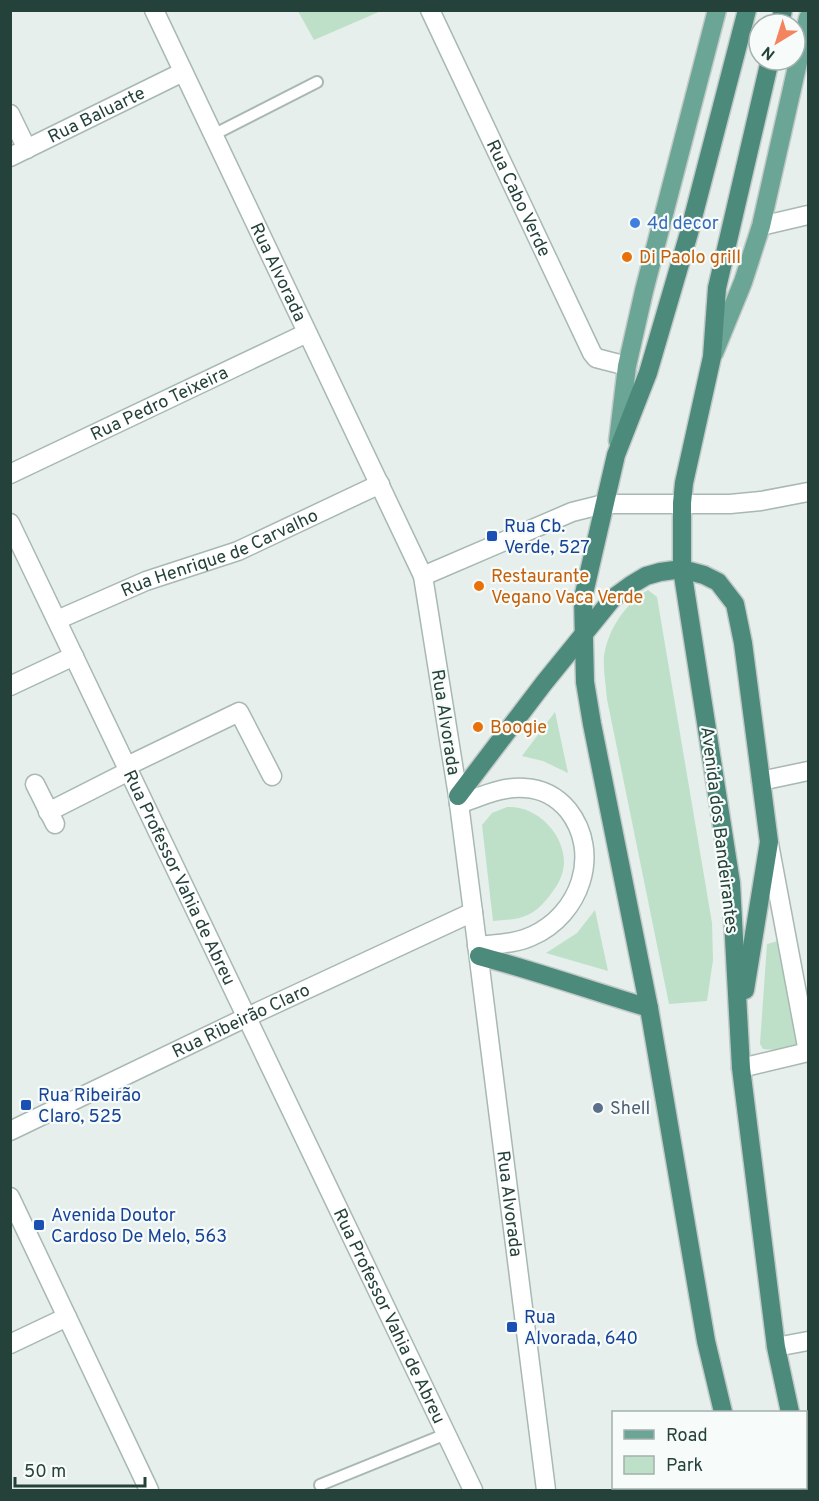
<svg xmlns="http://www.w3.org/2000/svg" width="819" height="1501" viewBox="0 0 819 1501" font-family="Overpass,sans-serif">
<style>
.green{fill:#bfe0c8}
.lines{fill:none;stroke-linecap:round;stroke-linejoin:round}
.service-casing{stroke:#a8b8b2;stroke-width:14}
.minor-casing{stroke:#a8b8b2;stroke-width:21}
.tertiary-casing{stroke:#a8b8b2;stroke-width:21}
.primary-casing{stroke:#c2cac8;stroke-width:21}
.trunk-casing{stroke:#c2cac8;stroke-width:21}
.service{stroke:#fff;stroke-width:10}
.minor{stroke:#fff;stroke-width:18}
.tertiary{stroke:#fff;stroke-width:18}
.primary{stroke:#6aa596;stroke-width:18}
.trunk{stroke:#4c8a7c;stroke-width:18}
.shop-dot{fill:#3f7fe0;stroke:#f7fbf9;stroke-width:2}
.food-dot{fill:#e8710a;stroke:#f7fbf9;stroke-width:2}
.transit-dot{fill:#1a4fb4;stroke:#f7fbf9;stroke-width:2}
.service-dot{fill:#5c6f8a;stroke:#f7fbf9;stroke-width:2}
.labels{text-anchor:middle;stroke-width:4.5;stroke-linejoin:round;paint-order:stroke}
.street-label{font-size:18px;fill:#24423a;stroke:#f7fbf9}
.shop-label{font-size:18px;fill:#366cbe;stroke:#f7fbf9;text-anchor:start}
.food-label{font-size:18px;fill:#c56008;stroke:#f7fbf9;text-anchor:start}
.transit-label{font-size:18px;fill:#164399;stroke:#f7fbf9;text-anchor:start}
.service-label{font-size:18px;fill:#4e5e75;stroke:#f7fbf9;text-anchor:start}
</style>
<rect width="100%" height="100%" fill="#e6efeb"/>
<g class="green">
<path d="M298,11H381L314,40Z"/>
<path d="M648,590L657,597L712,923L713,960L707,1001L669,1004L607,699C606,686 603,669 604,656C608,629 626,603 648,590Z"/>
<path d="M555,712L568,773L543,761L522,756Z"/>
<path d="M507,807C535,805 564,832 564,862C564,876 556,888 547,899C541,906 534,913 525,916C516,920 504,920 493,921L482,825L492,813Z"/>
<path d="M595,910L608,971L546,953L577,933Z"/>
<path d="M782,940L798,1040L795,1047L777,1050L763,1049L760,1044L767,944Z"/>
</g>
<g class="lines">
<g class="service-casing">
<g id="service">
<path d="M213,135L317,82"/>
<path d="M320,1485L446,1434"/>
</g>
</g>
<g class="minor-casing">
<g id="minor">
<path id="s1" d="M154,10L423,576"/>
<path id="s2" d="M430,10L592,353L596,358L627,366"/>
<path d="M10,114L27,149"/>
<path id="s3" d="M10,157L183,72"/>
<path d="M761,226L808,215"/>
<path id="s4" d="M10,474L307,333"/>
<path id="s5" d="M10,523L473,1490"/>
<path id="s6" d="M57,620L146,581L238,551L380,484"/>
<path d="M10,686L74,656"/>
<path d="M127,766L239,712L272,776"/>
<path d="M761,781L808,771"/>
<path d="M35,784L55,824"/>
<path d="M459,804C480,797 502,786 525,788C543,789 557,797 568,810C602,853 580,915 532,936C515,944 495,944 477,946"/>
<path d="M48,812L129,771"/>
<path d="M769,844L808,1052"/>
<path id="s7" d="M473,912L546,1490"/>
<path d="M10,1197L149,1490"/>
<path d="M10,1344L67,1317"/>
<path d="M776,1347L808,1341"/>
</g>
</g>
<g class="tertiary-casing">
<g id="tertiary">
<path d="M741,1068L808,1052"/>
<path id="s8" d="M10,1131L247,1017L473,912L458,796L423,576L572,512L604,504H730L761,501L808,492"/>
</g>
</g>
<g class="primary-casing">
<g id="primary">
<path d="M714,353L743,282L761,226L808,18"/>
<path d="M618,441L627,366L644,291L717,10"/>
</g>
</g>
<g class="trunk-casing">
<g id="trunk">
<path d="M780,24L783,10"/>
<path d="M770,60L717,288L712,357L684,483L682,503V569L731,883L741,1068L776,1347L790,1412"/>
<path d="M458,796L544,683L613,598L631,585L646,576L660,572L682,569L704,575L718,582L735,604L743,643L769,842L745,990"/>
<path d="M479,956C536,971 592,991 649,1008"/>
<path d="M723,1412L706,1341L649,1008L592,724L585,682L583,598L616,455L648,373L689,233L747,10"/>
<path d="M741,1488L742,1490"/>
<path d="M805,1488L806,1490"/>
</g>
</g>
<use href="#service" class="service"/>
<use href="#minor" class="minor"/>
<use href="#tertiary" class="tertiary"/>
<use href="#primary" class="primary"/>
<use href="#trunk" class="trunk"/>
</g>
<circle class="shop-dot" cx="635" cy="223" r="6"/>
<g class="food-dot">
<circle cx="627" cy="257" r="6"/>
<circle cx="479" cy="586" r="6"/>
<circle cx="478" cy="727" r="6"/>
</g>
<g class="transit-dot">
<rect x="486" y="530" width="12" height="12" rx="3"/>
<rect x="20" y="1099" width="12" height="12" rx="3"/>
<rect x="33" y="1219" width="12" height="12" rx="3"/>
<rect x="506" y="1321" width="12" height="12" rx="3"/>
</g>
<circle class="service-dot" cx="598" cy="1108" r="6"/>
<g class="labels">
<g class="street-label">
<text dy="6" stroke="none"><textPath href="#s3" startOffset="96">Rua Baluarte</textPath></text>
<text dy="6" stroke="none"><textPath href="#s2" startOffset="208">Rua Cabo Verde</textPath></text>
<text dy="6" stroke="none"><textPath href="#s1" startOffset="290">Rua Alvorada</textPath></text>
<text dy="6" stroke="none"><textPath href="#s4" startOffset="165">Rua Pedro Teixeira</textPath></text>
<text dy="6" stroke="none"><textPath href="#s6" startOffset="176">Rua Henrique de Carvalho</textPath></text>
<text transform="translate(446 722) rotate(81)" y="6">Rua Alvorada</text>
<text transform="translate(720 830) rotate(83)" y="6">Avenida dos Bandeirantes</text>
<text dy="6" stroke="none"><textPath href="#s5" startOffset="393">Rua Professor Vahia de Abreu</textPath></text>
<text dy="6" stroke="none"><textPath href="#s8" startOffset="256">Rua Ribeirão Claro</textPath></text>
<text dy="6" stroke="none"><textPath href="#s7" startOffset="294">Rua Alvorada</textPath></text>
<text dy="6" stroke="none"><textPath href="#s5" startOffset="879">Rua Professor Vahia de Abreu</textPath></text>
</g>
<g class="shop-label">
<text x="647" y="229">4d decor</text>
</g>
<g class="food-label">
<text x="639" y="263">Di Paolo grill</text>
<text x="491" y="582">Restaurante<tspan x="491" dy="21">Vegano Vaca Verde</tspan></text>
<text x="490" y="733">Boogie</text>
</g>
<g class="transit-label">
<text x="504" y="532">Rua Cb.<tspan x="504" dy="21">Verde, 527</tspan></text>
<text x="38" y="1101">Rua Ribeirão<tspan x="38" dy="21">Claro, 525</tspan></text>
<text x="51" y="1221">Avenida Doutor<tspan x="51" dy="21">Cardoso De Melo, 563</tspan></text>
<text x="524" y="1323">Rua<tspan x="524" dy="21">Alvorada, 640</tspan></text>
</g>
<g class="service-label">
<text x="610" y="1114">Shell</text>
</g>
</g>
<rect width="819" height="1501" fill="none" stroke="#24423a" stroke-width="24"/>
<rect x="612" y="1411" width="195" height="78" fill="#f7fbf9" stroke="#a3b1ad" stroke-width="1.5"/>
<rect x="624" y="1430" width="30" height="9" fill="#6aa596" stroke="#a3b1ad" stroke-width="1.5"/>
<text x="666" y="1441" font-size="18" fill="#24423a">Road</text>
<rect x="624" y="1456" width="30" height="18" fill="#bfe0c8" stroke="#a3b1ad" stroke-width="1.5"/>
<text x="666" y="1471" font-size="18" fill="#24423a">Park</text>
<g transform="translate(777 42) rotate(218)"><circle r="28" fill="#f7fbf9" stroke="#a3b1ad" stroke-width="1.5"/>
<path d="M0-4.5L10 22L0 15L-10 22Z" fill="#f4845f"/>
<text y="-9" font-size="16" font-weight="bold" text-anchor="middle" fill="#24423a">N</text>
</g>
<path d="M15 1477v9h130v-9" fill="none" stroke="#24423a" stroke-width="3"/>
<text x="24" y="1477" font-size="18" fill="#24423a" stroke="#f7fbf9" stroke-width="4.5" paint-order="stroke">50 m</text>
</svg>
